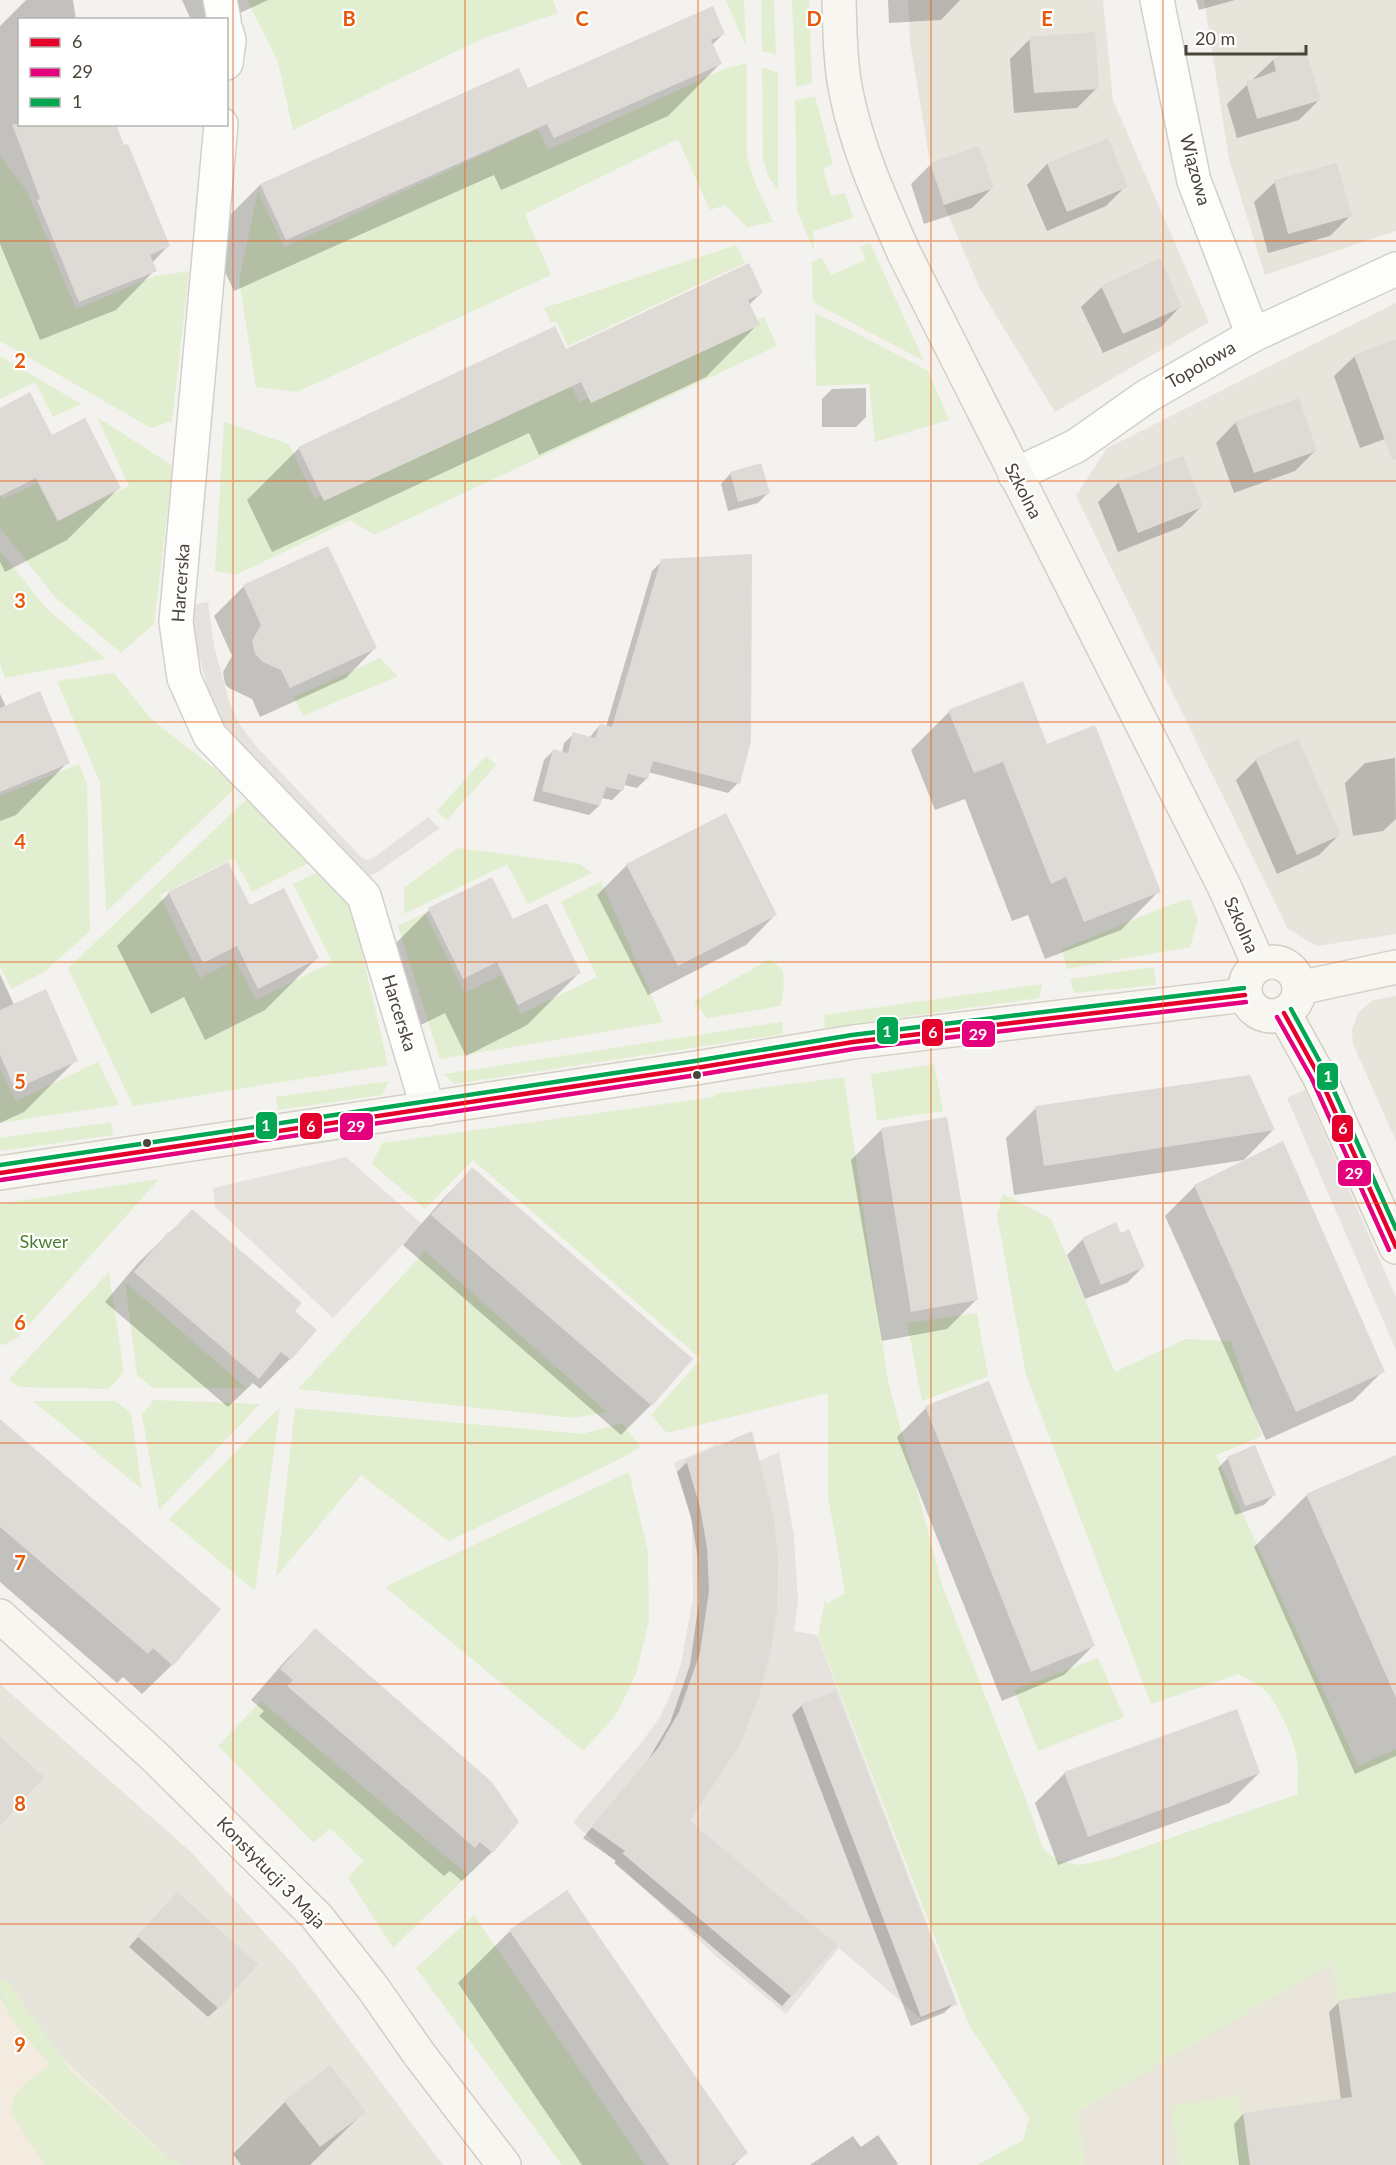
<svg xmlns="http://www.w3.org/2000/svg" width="1396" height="2165" viewBox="0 0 1396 2165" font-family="Lato,sans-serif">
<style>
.residential{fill:#e7e4dc}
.commercial{fill:#f3ebdf}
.industrial{fill:#e6e2de}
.education{fill:#eae5da}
.green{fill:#e1eecf}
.parking{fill:#e6e3df}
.shadow{fill:#0003}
.building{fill:#dedbd6}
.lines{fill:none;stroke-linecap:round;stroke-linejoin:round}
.street-casing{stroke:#d2d0cb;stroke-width:36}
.secondary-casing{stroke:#d3cfc5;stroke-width:36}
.street{stroke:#fdfdfc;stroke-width:33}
.secondary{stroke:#f7f6f1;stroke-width:33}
.bus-1-casing{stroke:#fff;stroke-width:9}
.bus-2-casing{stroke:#fff;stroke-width:9}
.bus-3-casing{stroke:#fff;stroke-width:9}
.bus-1{stroke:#e4002b;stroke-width:4.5}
.bus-2{stroke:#e5007d;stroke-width:4.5}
.bus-3{stroke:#00a651;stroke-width:4.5}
.grid{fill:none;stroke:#e8590c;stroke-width:1.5;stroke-opacity:0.55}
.bus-dot{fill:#4b4439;stroke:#fff;stroke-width:2}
.labels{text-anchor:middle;stroke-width:4.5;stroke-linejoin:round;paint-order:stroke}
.street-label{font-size:18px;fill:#4b4439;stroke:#fff}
.park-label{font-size:18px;fill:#4a7f2a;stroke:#fff}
.grid-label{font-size:20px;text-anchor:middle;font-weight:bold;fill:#e8590c;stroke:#fff;stroke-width:4.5;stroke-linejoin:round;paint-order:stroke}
.line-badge{stroke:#fff;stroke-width:2}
.badge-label{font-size:16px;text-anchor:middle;font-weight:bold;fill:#fff}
</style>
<rect width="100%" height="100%" fill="#f4f2ee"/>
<g class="residential">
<path d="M908,0H1103L1113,100L1209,322L1055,412L981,291L944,205L930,163L910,42Z"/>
<path d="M1204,0H1396V231L1265,275L1229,159Z"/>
<path d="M1396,303V934L1317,946L1288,929L1076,496L1107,448Z"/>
<path d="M1396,996V1141L1353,1044L1352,1030L1358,1013L1373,1000Z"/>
<path d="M0,1684L191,1852L293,1964L443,2165H182L169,2159L0,1999Z"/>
</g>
<path class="commercial" d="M0,1999L169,2159L182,2165H0Z"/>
<path class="industrial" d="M717,1444L759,1461L779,1452L794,1536L798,1601L794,1631L817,1635L958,2005L921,2019L839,1948L786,2014L717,1957L573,1822L642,1742L660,1717L671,1693L681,1664L693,1598L692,1522L674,1463Z"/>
<path class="education" d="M1332,1962L1396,1992V2165H1085L1078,2112Z"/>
<g class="green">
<path d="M247,0H553L558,13L484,38L293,130L278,62Z"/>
<path d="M726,0H744L746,47Z"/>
<path d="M761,0H774L776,55L762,51Z"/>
<path d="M792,0H809L812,83L796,87Z"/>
<path d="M747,63V157L754,180L773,222L747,227L725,205L710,210L678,139L525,214L551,275L297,392L256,387L239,280L258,191L284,247L538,129L548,150L724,69Z"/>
<path d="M762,67L778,73V190L768,176L763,159Z"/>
<path d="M815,96L833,164L823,168L831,196L845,193L853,218L813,231L814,251L797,210L795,100Z"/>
<path d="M0,156L27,191L76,309L155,276L189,271L172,421L151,428L0,341Z"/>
<path d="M870,243L924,361L813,302L812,262L822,258L831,275L866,260L860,247Z"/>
<path d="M736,245L745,263L568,346L556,321L551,323L544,308Z"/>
<path d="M815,313L854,332L928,371L949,420L875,442L869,384L816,386Z"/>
<path d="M764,317L777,346L374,535L350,520L236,575L215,571L224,422L289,444L315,499L569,382L579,402Z"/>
<path d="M0,356L81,404L53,417L35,382L0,399Z"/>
<path d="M97,417L173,466L154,624L121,653L55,597L0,528V493L3,499L38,483L57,521L129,486Z"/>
<path d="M0,551L46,608L106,659L5,678L0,663Z"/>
<path d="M380,658L398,676L303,716L294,697Z"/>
<path d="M114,673L151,719L237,786L106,912L100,782L57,681Z"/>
<path d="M486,756L496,765L447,820L437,811Z"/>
<path d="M79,764L87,784L90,931L44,972L11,989L0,966V796Z"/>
<path d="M249,797L312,861L252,892L234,858L160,895L200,978L235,960L256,1000L332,962L293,884L324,869L349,896L388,1065L133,1106L68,968Z"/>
<path d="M458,848L580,864L592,873L528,904L507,864L404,914V888Z"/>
<path d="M601,881L663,1022L440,1059L398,926L425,913L465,993L501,975L521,1014L597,977L561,902Z"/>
<path d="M1190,899L1198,920L1190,947L1067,969L1062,949L1172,904Z"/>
<path d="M770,959L783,970L784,986L781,1006L707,1018L694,1002Z"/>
<path d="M1154,967L1156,985L1074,993L1070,979Z"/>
<path d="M1042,984L1039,998L825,1028L824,1015Z"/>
<path d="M782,1022L783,1034L454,1084L444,1074Z"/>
<path d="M98,1062L119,1105L0,1123V1069L16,1101Z"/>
<path d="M934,1064L943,1111L877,1121L871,1074Z"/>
<path d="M844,1077L888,1381L943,1588L1033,1818L1042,1846L1046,1852L1059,1861L1079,1865L1112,1858L1298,1794C1296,1785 1298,1780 1298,1771C1299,1751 1282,1712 1270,1696C1264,1687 1249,1680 1239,1674L1151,1704L1026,1375L997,1215L1003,1194L1051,1219L1115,1372L1186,1339L1231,1341L1262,1436L1216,1455L1358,1766L1396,1749V1992L1338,2001L1332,1963L1078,2112L1085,2165H977L1023,2140L1029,2118L968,2023L818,1636L825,1599L827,1604L845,1593L828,1496V1393L667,1433L651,1415L701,1359L473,1160L425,1209L372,1164L382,1143L714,1097L715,1094Z"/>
<path d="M389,1081L382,1095L278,1110L276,1097Z"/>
<path d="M111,1122L113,1135L0,1151V1138Z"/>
<path d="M159,1179L18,1337L6,1344L0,1345V1204Z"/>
<path d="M425,1251L607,1412L574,1418L298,1389Z"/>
<path d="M109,1272L124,1372L109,1389L19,1387L9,1379Z"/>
<path d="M125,1282L246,1388H153L137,1375Z"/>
<path d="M977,1313L988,1376L922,1401L907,1323Z"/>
<path d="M154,1400L260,1404L159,1510L142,1415Z"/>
<path d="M33,1401H115L131,1413L142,1489Z"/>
<path d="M280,1407L255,1591L169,1519Z"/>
<path d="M295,1408L582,1434L622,1423L640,1447L618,1460L449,1541L361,1475L276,1577Z"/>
<path d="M629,1472L648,1552L649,1620L636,1674L616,1715L583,1751L385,1587Z"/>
<path d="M1098,1658L1124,1717L1038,1751L1014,1690Z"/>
<path d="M261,1701L468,1875L393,1948L348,1878L363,1861L330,1828L314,1843L218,1746Z"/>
<path d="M474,1915L645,2165H562L416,1968Z"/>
<path d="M6,1979L71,2071L169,2159L182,2165H45L12,2114C8,2090 35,2078 50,2064C31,2041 0,2015 0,1983Z"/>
<path d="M1239,2095L1250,2165H1179L1170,2106Z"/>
</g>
<g class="parking">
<path d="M208,602L214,646L229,701L238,722L255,745L362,858L367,860L376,856L428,817L440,828L378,872L367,877L222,729L213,707L197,649L191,605Z"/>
<path d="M1305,1090L1396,1297V1350L1287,1098Z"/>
<path d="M346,1157L422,1224L333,1318L215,1207L213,1188Z"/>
</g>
<g class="shadow">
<path d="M26,0H73L76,20H20V124L168,246L152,263L155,270L116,310L40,340L0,244V26Z"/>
<path d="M182,0H268L225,20H191Z"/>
<path d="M888,0H960L941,20L889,23Z"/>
<path d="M1196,0H1235L1199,10Z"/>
<path d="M724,33L712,45L720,64L668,116L501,190L494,175L234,291L208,237L260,185L518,70L528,90Z"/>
<path d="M1030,39L1097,88L1077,108L1014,113L1010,59Z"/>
<path d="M1274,59L1319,100L1299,120L1237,138L1227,104Z"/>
<path d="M1107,140L1126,186L1106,206L1047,231L1027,185L1047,164Z"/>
<path d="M931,164L992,188L972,208L924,224L911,184Z"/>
<path d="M1275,182L1350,216L1330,236L1268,253L1254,202Z"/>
<path d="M1102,287L1181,306L1161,327L1103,353L1081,307Z"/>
<path d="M761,293L749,305L758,324L706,377L539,455L529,433L272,552L247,500L299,448L565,351Z"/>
<path d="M1396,341V435L1360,448L1334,376L1355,356Z"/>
<path d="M866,388V417L856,427H822V399L832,389Z"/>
<path d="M0,409L51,437L119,488L67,540L5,572L0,562Z"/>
<path d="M1236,422L1315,451L1295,471L1234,493L1216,443Z"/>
<path d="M730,474L768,493L758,503L728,511L721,484Z"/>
<path d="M1119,482L1201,507L1181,527L1118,552L1098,502Z"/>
<path d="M328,548L375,648L346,678L260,717L252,699L229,688L225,684L223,672L232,656L214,616L243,587Z"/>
<path d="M662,561L738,783L728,793L648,772L647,778L637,788L624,785L622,790L612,800L601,798L599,806L589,815L533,801L544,760L554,750L562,753L564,743L574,734L589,738L600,725L606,727L652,571Z"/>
<path d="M0,694L6,707L68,762L16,815L0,821Z"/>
<path d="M949,712L1047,746L1159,891L1121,930L1045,959L1028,915L1012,921L965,799L935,810L911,750Z"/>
<path d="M1298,741L1339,835L1319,855L1277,874L1236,780L1256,760Z"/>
<path d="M1395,758L1396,819L1383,831L1353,836L1345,783L1365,763Z"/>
<path d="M627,865L775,915L746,945L648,995L597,895Z"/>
<path d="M169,893L249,907L317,958L265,1010L205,1040L184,997L151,1014L117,946Z"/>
<path d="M429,910L512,921L580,972L527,1025L466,1056L445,1013L411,1030L377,962Z"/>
<path d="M0,974L14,1005L76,1060L24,1112L0,1123Z"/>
<path d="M1036,1108L1273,1130L1244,1160L1014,1195L1006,1138Z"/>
<path d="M946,1119L977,1299L947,1329L882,1341L851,1160L881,1130Z"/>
<path d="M473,1169L691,1359L651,1405L621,1435L403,1245L443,1199Z"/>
<path d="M1195,1186L1383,1371L1353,1401L1266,1440L1165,1216Z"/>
<path d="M192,1211L293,1311L314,1330L290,1359L260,1389L253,1383L228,1407L105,1302L138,1263Z"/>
<path d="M1083,1239L1143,1267L1127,1283L1085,1299L1067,1255Z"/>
<path d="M926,1408L1093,1646L1064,1675L1002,1701L897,1437Z"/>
<path d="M0,1432L172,1665L142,1694L123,1677L117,1683L0,1582Z"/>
<path d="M751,1433L688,1822L791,1996L782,2006L614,1863L616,1861L583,1838L648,1760L670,1723L690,1665L699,1601L698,1559L691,1517L677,1472L687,1462Z"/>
<path d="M1396,1456V1756L1355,1774L1254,1547L1307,1495Z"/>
<path d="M1228,1458L1274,1495L1264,1505L1235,1515L1218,1468Z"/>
<path d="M315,1630L492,1852L462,1881L450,1871L444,1876L259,1716L264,1711L251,1700L286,1660Z"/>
<path d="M802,1705L954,2003L944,2013L911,2026L792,1715Z"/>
<path d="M1065,1773H1259L1229,1803L1058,1865L1035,1803Z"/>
<path d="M167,1904L218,2008L208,2017L129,1947Z"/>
<path d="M510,1931L746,2153L734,2165H582L458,1983Z"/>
<path d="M1396,1994V2165H1239L1234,2124L1243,2114L1341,2100L1329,2012L1339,2002Z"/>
<path d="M330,2067L364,2112L310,2165H241L233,2154L285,2102Z"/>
<path d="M878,2135L898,2164L896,2165H810L853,2136L861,2147Z"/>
</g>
<g class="building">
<path d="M713,6L725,34L711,40L722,64L554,138L547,124L286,240L260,184L519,68L528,88Z"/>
<path d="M1095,32L1099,89L1034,93L1029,37Z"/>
<path d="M1305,49L1321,100L1257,119L1246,82L1276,71L1273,58Z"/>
<path d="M12,124H116L124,145L128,144L170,246L150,255L157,271L79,302L37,200L40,199Z"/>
<path d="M1108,138L1128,187L1067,212L1047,163Z"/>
<path d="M979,146L994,188L944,205L930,163Z"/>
<path d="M1337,163L1352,216L1288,234L1274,180Z"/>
<path d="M1160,258L1182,307L1123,334L1101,286Z"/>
<path d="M749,263L763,293L748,300L760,325L591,403L581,382L324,501L298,447L555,326L566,349Z"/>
<path d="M1396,339V459L1392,460L1354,355Z"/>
<path d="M30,392L52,435L85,418L121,488L58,521L36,478L0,496V408Z"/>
<path d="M1299,398L1317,451L1254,473L1235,421Z"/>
<path d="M1183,456L1203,507L1138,533L1118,481Z"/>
<path d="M761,463L770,493L738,502L730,472Z"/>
<path d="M328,546L377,648L290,688L281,670L263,662L255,654L252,641L261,625L243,585Z"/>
<path d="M752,554L751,741L740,784L653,761L648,779L628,774L623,791L606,787L600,806L542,791L553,749L568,753L573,732L595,738L600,724L612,727L661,559Z"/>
<path d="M1023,681L1047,744L1095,725L1161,892L1084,922L1066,877L1051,884L1003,762L974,773L948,710Z"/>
<path d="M40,691L70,763L0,792V708Z"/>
<path d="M1298,739L1341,835L1297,855L1255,758Z"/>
<path d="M726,813L777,915L678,966L626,864Z"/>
<path d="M228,862L250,905L284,888L319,958L258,989L237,946L203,963L168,892Z"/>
<path d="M492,877L513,919L547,903L581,973L518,1005L497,962L463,979L428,908Z"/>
<path d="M46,989L78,1061L15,1089L0,1055V1010Z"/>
<path d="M1250,1075L1275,1130L1044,1166L1035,1106Z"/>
<path d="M947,1117L978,1300L911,1312L881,1128Z"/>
<path d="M1283,1141L1385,1372L1296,1412L1194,1185Z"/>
<path d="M472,1167L693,1359L652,1406L431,1215Z"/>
<path d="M192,1209L302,1303L295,1311L317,1330L291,1360L281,1352L259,1379L134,1272L168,1232L170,1233Z"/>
<path d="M1116,1222L1121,1233L1129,1229L1145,1267L1101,1285L1082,1238Z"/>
<path d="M989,1381L1095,1646L1031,1672L925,1406Z"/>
<path d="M0,1419L221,1609L173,1666L153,1648L148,1654L0,1527Z"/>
<path d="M752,1431L774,1518L778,1563L777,1611L770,1654L759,1697L739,1746L690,1821L837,1945L792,1997L622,1853L625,1851L591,1827L658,1748L679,1712L700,1653L709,1591L707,1548L700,1507L686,1460Z"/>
<path d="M1255,1445L1276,1495L1245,1506L1227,1457Z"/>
<path d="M1396,1455V1698L1306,1494Z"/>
<path d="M315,1628L492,1782L519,1822L493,1853L480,1842L475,1848L287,1686L293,1680L280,1669Z"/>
<path d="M836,1691L956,2003L921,2017L801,1704Z"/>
<path d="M1237,1709L1260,1773L1088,1837L1064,1772Z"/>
<path d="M0,1737L44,1777L0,1826Z"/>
<path d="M567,1890L748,2153L731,2165H669L509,1930Z"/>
<path d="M177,1892L258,1964L219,2009L137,1936Z"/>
<path d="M1396,1992V2165H1250L1243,2113L1352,2097L1338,2001Z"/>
<path d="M330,2065L366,2112L320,2147L284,2101Z"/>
</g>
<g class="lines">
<g class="street-casing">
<g id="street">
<path d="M220,0L224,20"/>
<path d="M1157,0L1194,181L1253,335"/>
<path d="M226,30L229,40L226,63"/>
<path d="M221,124L176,622L184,678L210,736L364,896L428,1109"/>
<path d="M1015,475L1076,446L1147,396L1253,335L1396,269"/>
</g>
</g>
<g class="secondary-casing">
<g id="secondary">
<path d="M839,0C840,31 840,62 846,92C857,148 881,201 904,253L1224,886L1259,965"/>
<circle cx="1272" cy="989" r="27"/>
<path d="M1299,988L1396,967"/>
<path d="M1284,1013L1319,1076L1396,1247"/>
<path d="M0,1173L696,1068L853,1042L1245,995"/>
<path d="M0,1616L153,1755L317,1917L373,1988L419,2054L504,2165"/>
</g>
</g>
<use href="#street" class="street"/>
<use href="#secondary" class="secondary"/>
<g class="bus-1-casing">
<g id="bus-1">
<path d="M1284,1013L1319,1076L1396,1247"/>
<path d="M0,1173L696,1068L853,1042L1245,995"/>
</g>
</g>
<g class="bus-2-casing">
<g id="bus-2">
<path d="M1277,1017L1312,1079L1389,1250"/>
<path d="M1,1180L697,1075L854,1049L1246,1002"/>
</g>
</g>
<g class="bus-3-casing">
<g id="bus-3">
<path d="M1291,1009L1326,1073L1396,1229"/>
<path d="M0,1165L695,1061L852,1035L1244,988"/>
</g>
</g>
<use href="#bus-1" class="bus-1"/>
<use href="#bus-2" class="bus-2"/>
<use href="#bus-3" class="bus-3"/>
</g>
<path class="grid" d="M233,0V2165M465,0V2165M698,0V2165M931,0V2165M1163,0V2165M0,241H1396M0,481H1396M0,722H1396M0,962H1396M0,1203H1396M0,1443H1396M0,1684H1396M0,1924H1396"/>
<g class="bus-dot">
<circle cx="697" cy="1075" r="5"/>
<circle cx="147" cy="1143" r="5"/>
</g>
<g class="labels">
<g class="street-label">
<text transform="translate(1195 170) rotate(75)" y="6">Wiązowa</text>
<text transform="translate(1201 365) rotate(-30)" y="6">Topolowa</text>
<text transform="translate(1023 491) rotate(63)" y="6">Szkolna</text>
<text transform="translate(181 583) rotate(-86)" y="6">Harcerska</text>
<text transform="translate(1241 925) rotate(66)" y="6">Szkolna</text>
<text transform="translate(399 1013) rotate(73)" y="6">Harcerska</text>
<text transform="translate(271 1873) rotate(46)" y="6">Konstytucji 3 Maja</text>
</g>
<g class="park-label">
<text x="44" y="1248">Skwer</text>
</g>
</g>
<g class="grid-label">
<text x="349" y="26">B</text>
<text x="582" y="26">C</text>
<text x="814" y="26">D</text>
<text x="1047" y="26">E</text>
<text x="20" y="368">2</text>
<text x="20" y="608">3</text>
<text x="20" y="849">4</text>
<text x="20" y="1089">5</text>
<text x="20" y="1330">6</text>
<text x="20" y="1570">7</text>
<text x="20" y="1811">8</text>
<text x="20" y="2052">9</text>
</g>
<g class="line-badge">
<rect x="876" y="1016" width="23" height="29" rx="6" fill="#00a651"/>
<rect x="921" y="1018" width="23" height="29" rx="6" fill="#e4002b"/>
<rect x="961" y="1020" width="35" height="28" rx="6" fill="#e5007d"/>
<rect x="1316" y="1062" width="23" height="29" rx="6" fill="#00a651"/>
<rect x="255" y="1111" width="23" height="29" rx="6" fill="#00a651"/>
<rect x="299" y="1112" width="24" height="28" rx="6" fill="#e4002b"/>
<rect x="339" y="1112" width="35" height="29" rx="6" fill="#e5007d"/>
<rect x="1331" y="1114" width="23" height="29" rx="6" fill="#e4002b"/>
<rect x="1337" y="1159" width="35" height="28" rx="6" fill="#e5007d"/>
</g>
<g class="badge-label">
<text x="887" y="1037">1</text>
<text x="933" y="1038">6</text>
<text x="978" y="1040">29</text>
<text x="1328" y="1082">1</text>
<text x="266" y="1131">1</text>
<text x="311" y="1132">6</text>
<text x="356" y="1132">29</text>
<text x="1343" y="1134">6</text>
<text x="1354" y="1179">29</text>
</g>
<rect x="18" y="18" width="210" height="108" fill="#ffffff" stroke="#b7b4b0" stroke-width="1.5"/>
<rect x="30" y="38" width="30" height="9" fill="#e4002b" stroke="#b7b4b0" stroke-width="1.5"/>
<text x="72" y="48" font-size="18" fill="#4b4439">6</text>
<rect x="30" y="68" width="30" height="9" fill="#e5007d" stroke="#b7b4b0" stroke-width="1.5"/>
<text x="72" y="78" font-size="18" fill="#4b4439">29</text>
<rect x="30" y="98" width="30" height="9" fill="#00a651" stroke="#b7b4b0" stroke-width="1.5"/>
<text x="72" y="108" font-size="18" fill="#4b4439">1</text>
<path d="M1186 45v9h120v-9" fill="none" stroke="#4b4439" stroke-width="3"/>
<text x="1195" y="45" font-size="18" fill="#4b4439" stroke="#ffffff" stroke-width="4.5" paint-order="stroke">20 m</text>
</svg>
